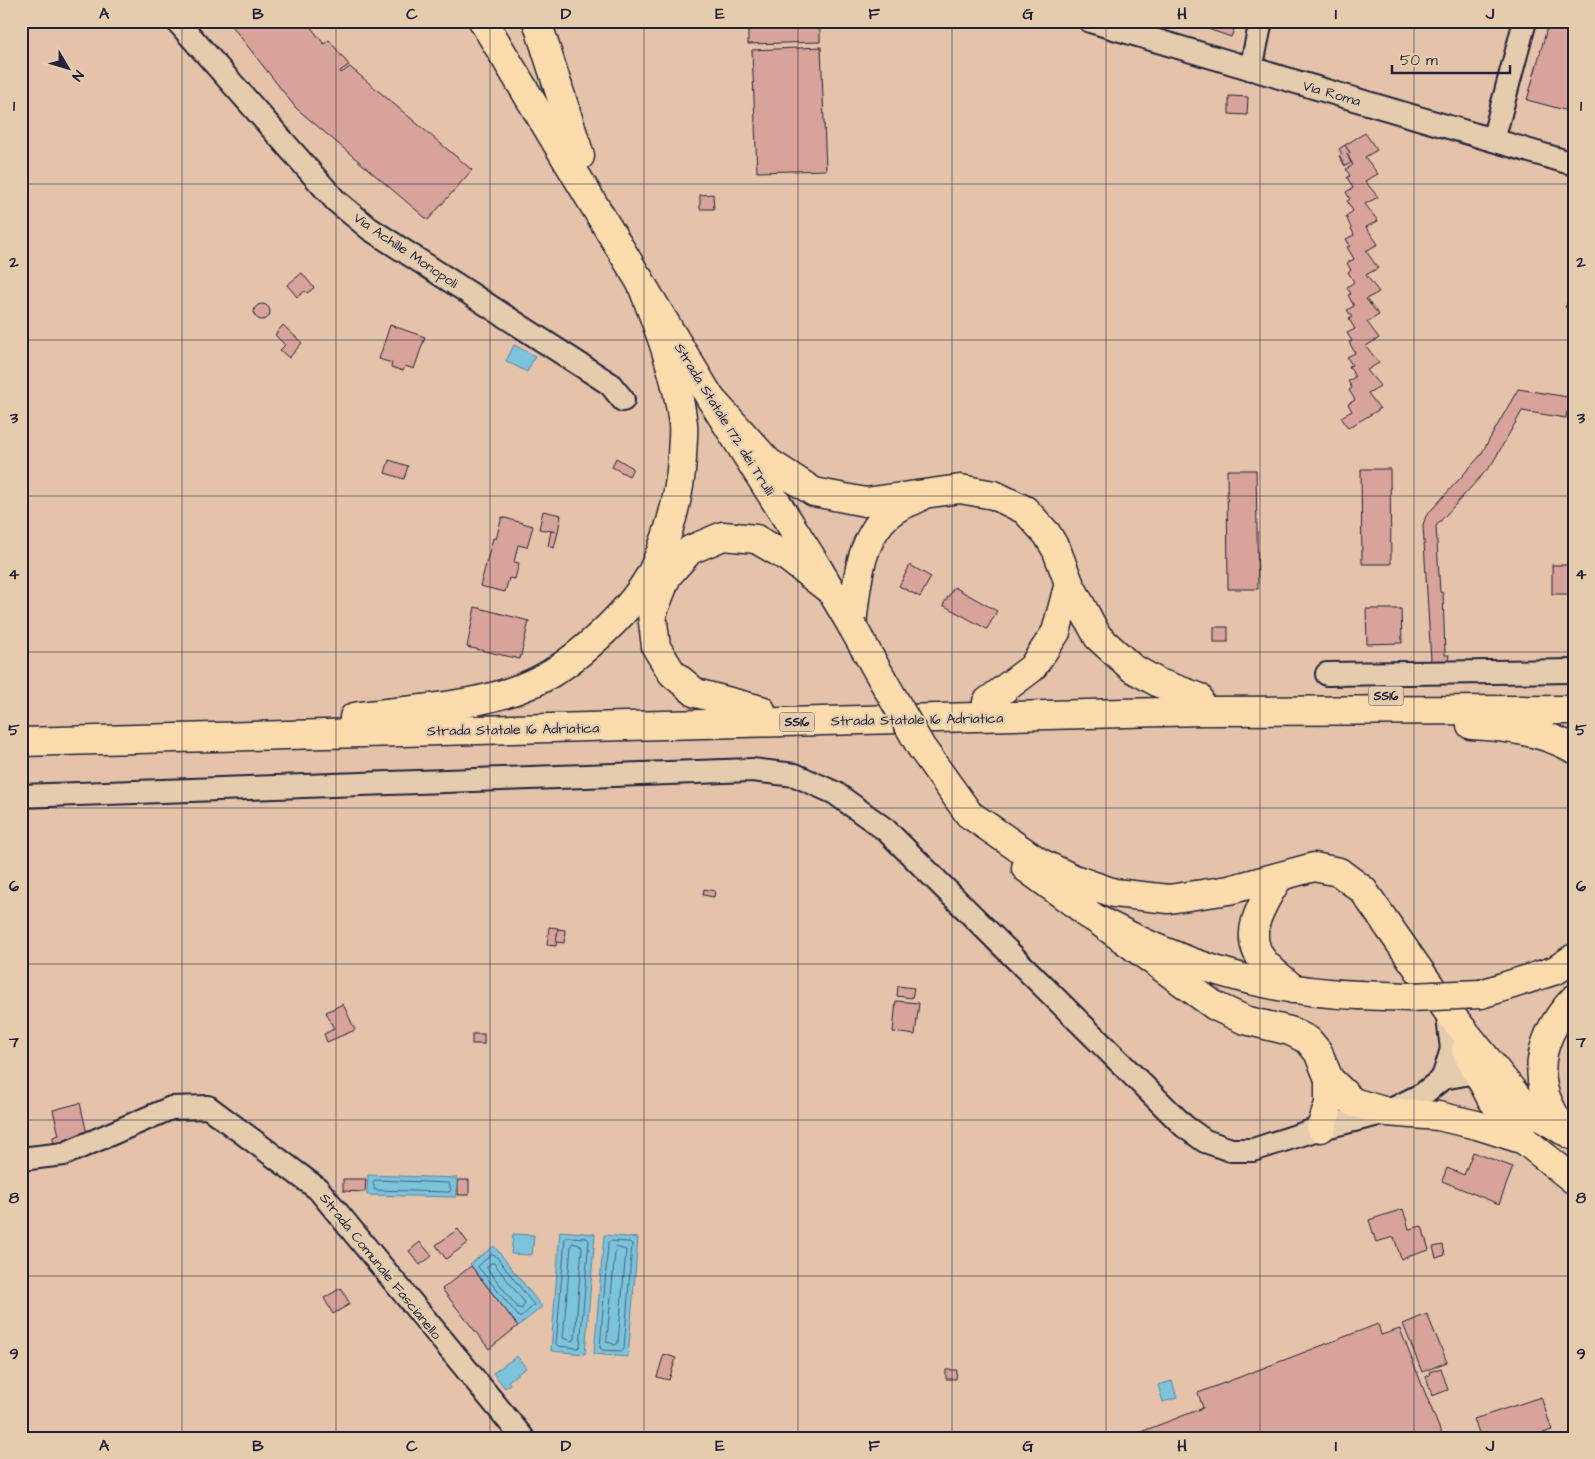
<svg xmlns="http://www.w3.org/2000/svg" width="1595" height="1459" viewBox="0 0 1595 1459" font-family="'Architects Daughter',sans-serif">
<style>
.water{fill:#7cc3dc;stroke:#58839c}
.lines{fill:none;stroke-linecap:round;stroke-linejoin:round}
.shore{stroke:#46627b;stroke-width:1}
.building{fill:#d8a39a;stroke:#22223b}
.minor-casing{stroke:#22223b;stroke-width:26}
.major-casing{stroke:#22223b;stroke-width:31}
.highway-casing{stroke:#22223b;stroke-width:31}
.minor{stroke:#e4ccad;stroke-width:22}
.major{stroke:#fcdcac;stroke-width:28}
.highway{stroke:#fcdcac;stroke-width:28}
.major-bridge-casing{stroke:#22223b;stroke-width:31;stroke-linecap:butt}
.highway-bridge-casing{stroke:#22223b;stroke-width:31;stroke-linecap:butt}
.major-bridge{stroke:#fcdcac;stroke-width:28}
.highway-bridge{stroke:#fcdcac;stroke-width:28}
.grid{fill:none;stroke:#22223b;stroke-width:1;stroke-opacity:0.55}
.labels{text-anchor:middle;stroke-width:4.5;stroke-linejoin:round;paint-order:stroke}
.shield{fill:#e4ccad;stroke:#5c555d;stroke-width:1}
.shield-label{font-size:12px;font-weight:bold;fill:#22223b}
.street-label{font-size:14px;fill:#22223b;stroke:#e4ccad}
.neatline{fill:none;stroke:#22223b;stroke-width:2}
.grid-label{font-size:16px;text-anchor:middle;font-weight:bold;fill:#22223b}
</style>
<rect width="100%" height="100%" fill="#e5c3aa"/>
<filter id="ink" filterUnits="userSpaceOnUse"><feTurbulence type="fractalNoise" baseFrequency=".02" numOctaves="2"/><feDisplacementMap in="SourceGraphic" scale="10" xChannelSelector="R" yChannelSelector="G"/><feConvolveMatrix kernelMatrix="1 2 1 2 8 2 1 2 1" color-interpolation-filters="sRGB"/></filter>
<g filter="url(#ink)">
<g class="water">
<path d="M514,345L535,356L527,372L506,361Z"/>
<path d="M368,1175L457,1178L456,1197L367,1195Z"/>
<path d="M560,1231L595,1234L585,1354L551,1351Z"/>
<path d="M513,1234L534,1235L532,1255L511,1254Z"/>
<path d="M604,1235L638,1238L628,1357L594,1354Z"/>
<path d="M494,1246L542,1307L518,1326L470,1264Z"/>
<path d="M517,1356L526,1368L508,1381L510,1384L505,1388L493,1373Z"/>
<path d="M1172,1381L1177,1398L1163,1402L1158,1385Z"/>
</g>
<g class="lines">
<g class="shore">
<path d="M375,1180L449,1183L451,1190L449,1192L375,1190L373,1183Z"/>
<path d="M567,1237L587,1238L589,1240L580,1346L578,1348L558,1346L556,1344L565,1239Z"/>
<path d="M611,1241L630,1242L632,1244L624,1349L622,1351L602,1350L600,1348L608,1243Z"/>
<path d="M573,1243L582,1246L575,1339L572,1341L563,1338L571,1246Z"/>
<path d="M616,1247L626,1250L618,1342L616,1345L607,1342Z"/>
<path d="M492,1254L495,1255L534,1305L520,1318L478,1267Z"/>
<path d="M491,1263H494L525,1303L522,1309L518,1308L487,1268Z"/>
</g>
</g>
<g class="building">
<path d="M228,21H306L324,44L329,40L349,65L340,71L341,73L350,67L472,170L428,220L296,108Z"/>
<rect x="679" y="21" width="40" height="5"/>
<path d="M748,21H820V42L748,44Z"/>
<path d="M1210,21H1235L1237,22L1231,37L1208,29Z"/>
<path d="M1549,21H1574L1572,112L1527,100Z"/>
<path d="M821,47L826,170L757,172L752,50Z"/>
<path d="M1229,96L1248,97L1247,115L1229,114Z"/>
<path d="M1365,133L1377,150L1365,157L1378,174L1365,181L1378,197L1365,204L1378,221L1366,227L1378,244L1366,251L1378,268L1366,275L1379,292L1366,299L1379,315L1367,322L1379,338L1366,346L1379,363L1367,370L1380,386L1368,393L1380,409L1348,428L1341,417L1352,411L1348,404L1355,400L1349,390L1352,388L1348,381L1355,377L1349,366L1352,365L1347,357L1355,353L1349,342L1352,341L1347,333L1355,329L1349,319L1352,317L1347,310L1354,306L1348,295L1351,294L1347,287L1354,282L1348,272L1351,270L1347,263L1354,259L1347,247L1350,246L1346,239L1354,235L1346,216L1353,211L1347,201L1350,199L1346,192L1353,188L1347,177L1350,176L1346,169L1353,165L1347,154L1350,153L1345,145Z"/>
<path d="M1345,145L1350,153L1347,154L1351,163L1345,166L1339,156L1342,154L1339,149Z"/>
<path d="M713,194L714,209H700V195Z"/>
<path d="M302,273L314,288L307,293L305,291L297,297L287,285Z"/>
<path d="M1573,293L1574,305L1571,311L1565,307Z"/>
<circle cx="262" cy="312" r="8"/>
<path d="M283,325L302,343L289,358L280,350L285,345L275,335Z"/>
<path d="M390,325L425,337L414,369L405,366L403,371L391,367L392,363L379,359Z"/>
<path d="M1518,389L1574,398V413L1567,412L1566,418L1522,411L1492,464L1436,526L1440,592L1443,593L1445,655H1449L1448,661H1431L1423,525L1426,516L1480,456Z"/>
<path d="M616,458L633,468L629,476L612,467Z"/>
<path d="M389,460L408,466L404,479L385,473Z"/>
<path d="M1361,469H1390L1391,564H1362Z"/>
<path d="M1227,470H1256L1258,589H1228Z"/>
<path d="M543,511L561,515L558,532L539,529Z"/>
<path d="M502,517L533,526L527,547L518,545L514,562L519,563L515,579L509,578L505,592L480,586L493,538L496,539Z"/>
<path d="M551,531L558,532L554,548L548,546Z"/>
<path d="M910,565L931,577L920,597L899,586Z"/>
<rect x="1552" y="565" width="22" height="29"/>
<path d="M954,587L997,611L987,629L943,605Z"/>
<path d="M475,607L529,621L520,659L467,647Z"/>
<path d="M1366,609H1401L1402,643L1367,644Z"/>
<rect x="1214" y="627" width="14" height="15"/>
<path d="M704,889L715,891L714,897L703,895Z"/>
<path d="M549,927L558,928L556,946L547,945Z"/>
<path d="M558,929L565,930L564,943L556,942Z"/>
<path d="M898,986L914,988L912,998L897,996Z"/>
<path d="M896,1001L919,1003L915,1035L893,1032Z"/>
<path d="M343,1004L355,1030L327,1042L324,1034L334,1029L326,1012Z"/>
<rect x="472" y="1034" width="12" height="10"/>
<path d="M80,1103L88,1138L54,1147L53,1137L59,1135L53,1110Z"/>
<path d="M1473,1152L1513,1167L1499,1204L1442,1181L1447,1168L1464,1175Z"/>
<path d="M343,1179H366L365,1192L343,1191Z"/>
<rect x="458" y="1180" width="11" height="15"/>
<path d="M1403,1209L1409,1229L1422,1226L1429,1250L1401,1259L1394,1237L1376,1242L1369,1220Z"/>
<path d="M458,1229L468,1243L446,1259L436,1245Z"/>
<path d="M420,1242L432,1256L420,1265L409,1251Z"/>
<path d="M1443,1245L1445,1255L1436,1258L1433,1247Z"/>
<path d="M471,1266L518,1326L489,1349L442,1289Z"/>
<path d="M341,1288L350,1304L333,1314L324,1298Z"/>
<path d="M1427,1314L1447,1362L1422,1372L1403,1324Z"/>
<path d="M1378,1324L1381,1335L1400,1329L1443,1438H1125L1203,1408L1198,1393Z"/>
<path d="M664,1354L676,1358L669,1380L657,1377Z"/>
<path d="M1441,1368L1448,1390L1432,1396L1426,1376L1430,1375L1429,1372Z"/>
<path d="M946,1370H957L956,1379H946Z"/>
<path d="M1541,1397L1552,1430L1528,1438H1481L1474,1419Z"/>
</g>
<g class="lines">
<g class="minor-casing">
<g id="minor">
<path d="M177,21L336,201L370,229L610,384L623,400"/>
<path d="M1090,21L1574,164"/>
<path d="M1251,69L1261,21"/>
<path d="M1493,140L1525,21"/>
<path d="M1327,674L1574,671"/>
<path d="M21,796L752,770L795,775L835,793L886,830L1184,1126L1205,1141L1231,1150H1253L1321,1128L1387,1112L1423,1094L1443,1078L1476,1072H1492"/>
<path d="M1443,1078L1452,1049L1447,1010"/>
<path d="M21,1159L64,1154L171,1108L208,1107L318,1189L523,1438"/>
</g>
</g>
<g class="major-casing">
<g id="major">
<path d="M483,21L711,399L813,560L852,626"/>
<path d="M537,21L580,156"/>
<path d="M969,814L1039,862L1074,879L1114,893L1169,899L1229,890L1314,867L1339,872L1363,890L1447,1010L1523,1104L1539,1116L1572,1135"/>
<path d="M1026,868L1215,1006L1245,1020L1290,1031L1308,1040L1318,1052L1329,1079L1353,1102L1387,1112L1438,1116L1477,1125L1524,1140"/>
<path d="M1466,1050L1491,1098L1524,1140L1574,1180"/>
<path d="M1321,1128L1329,1104V1079"/>
</g>
</g>
<g class="highway-casing">
<g id="highway">
<path d="M711,399L768,462L814,492L865,502L960,489L994,495L1025,510L1047,534L1057,551L1069,583L1098,637L1132,668L1159,683L1198,697"/>
<path d="M852,626C856,587 859,531 897,508C903,504 911,502 918,498"/>
<path d="M987,702L1032,668L1056,632L1069,583"/>
<path d="M761,710L696,693L672,673L656,647L652,614L667,576L690,550L723,536L756,539L787,557L831,591"/>
<path d="M354,717C411,709 483,707 535,682C575,663 635,608 654,568C669,534 680,496 682,458C682,447 684,435 683,424C677,374 658,327 640,280"/>
<path d="M1471,725C1507,727 1543,731 1574,749"/>
<path d="M21,742L1201,711L1574,710"/>
<path d="M1279,877C1264,902 1240,934 1264,962C1273,972 1284,980 1293,989"/>
<path d="M1088,915C1113,927 1138,941 1163,951C1225,977 1292,993 1359,995"/>
<path d="M1481,994L1556,970L1574,958"/>
<path d="M1562,1130C1556,1117 1547,1104 1544,1091C1535,1056 1550,1024 1574,999"/>
</g>
</g>
<use href="#minor" class="minor"/>
<use href="#major" class="major"/>
<use href="#highway" class="highway"/>
<g class="major-bridge-casing">
<path id="major-bridge" d="M852,626L921,747L969,814"/>
</g>
<g class="highway-bridge-casing">
<path id="highway-bridge" d="M1359,995L1410,997L1481,994"/>
</g>
<use href="#major-bridge" class="major-bridge"/>
<use href="#highway-bridge" class="highway-bridge"/>
</g>
</g>
<path class="grid" d="M182,21V1438M336,21V1438M490,21V1438M644,21V1438M798,21V1438M952,21V1438M1106,21V1438M1260,21V1438M1414,21V1438M21,184H1574M21,340H1574M21,496H1574M21,652H1574M21,808H1574M21,964H1574M21,1120H1574M21,1276H1574"/>
<g class="labels">
<g class="shield">
<rect x="1368.5" y="686.5" width="35" height="19" rx="4"/>
<rect x="779.5" y="712.5" width="35" height="19" rx="4"/>
</g>
<g class="shield-label">
<text x="1386" y="700">SS16</text>
<text x="797" y="726">SS16</text>
</g>
<g class="street-label">
<text transform="translate(1332 93) rotate(16)" y="5">Via Roma</text>
<text transform="translate(406 250) rotate(34)" y="5">Via Achille Monopoli</text>
<text transform="translate(725 419) rotate(58)" y="5">Strada Statale 172 dei Trulli</text>
<text transform="translate(917 719) rotate(-1)" y="5">Strada Statale 16 Adriatica</text>
<text transform="translate(513 729) rotate(-1)" y="5">Strada Statale 16 Adriatica</text>
<text transform="translate(381 1266) rotate(51)" y="5">Strada Comunale Fascianello</text>
</g>
</g>
<rect width="1595" height="1459" fill="none" stroke="#e4ccad" stroke-width="55"/>
<g transform="translate(68 68) rotate(128)" stroke="#e4ccad" stroke-width="4" paint-order="stroke">
<path d="M0-4L9 19L0 12L-9 19Z" fill="#22223b"/>
<text y="-8" font-size="14" font-weight="bold" text-anchor="middle" fill="#22223b">N</text>
</g>
<path d="M1392 65v8h118v-8" fill="none" stroke="#22223b" stroke-width="2.5"/>
<text x="1400" y="65" font-size="15" fill="#22223b" stroke="#e4ccad" stroke-width="4" paint-order="stroke">50 m</text>
<rect x="28" y="28" width="1540" height="1404" class="neatline"/>
<g class="grid-label">
<text x="104" y="19">A</text>
<text x="258" y="19">B</text>
<text x="412" y="19">C</text>
<text x="566" y="19">D</text>
<text x="720" y="19">E</text>
<text x="874" y="19">F</text>
<text x="1028" y="19">G</text>
<text x="1182" y="19">H</text>
<text x="1336" y="19">I</text>
<text x="1490" y="19">J</text>
<text x="14" y="111">1</text>
<text x="1581" y="111">1</text>
<text x="14" y="267">2</text>
<text x="1581" y="267">2</text>
<text x="14" y="423">3</text>
<text x="1581" y="423">3</text>
<text x="14" y="579">4</text>
<text x="1581" y="579">4</text>
<text x="14" y="735">5</text>
<text x="1581" y="735">5</text>
<text x="14" y="891">6</text>
<text x="1581" y="891">6</text>
<text x="14" y="1047">7</text>
<text x="1581" y="1047">7</text>
<text x="14" y="1203">8</text>
<text x="1581" y="1203">8</text>
<text x="14" y="1359">9</text>
<text x="1581" y="1359">9</text>
<text x="104" y="1451">A</text>
<text x="258" y="1451">B</text>
<text x="412" y="1451">C</text>
<text x="566" y="1451">D</text>
<text x="720" y="1451">E</text>
<text x="874" y="1451">F</text>
<text x="1028" y="1451">G</text>
<text x="1182" y="1451">H</text>
<text x="1336" y="1451">I</text>
<text x="1490" y="1451">J</text>
</g>
</svg>
